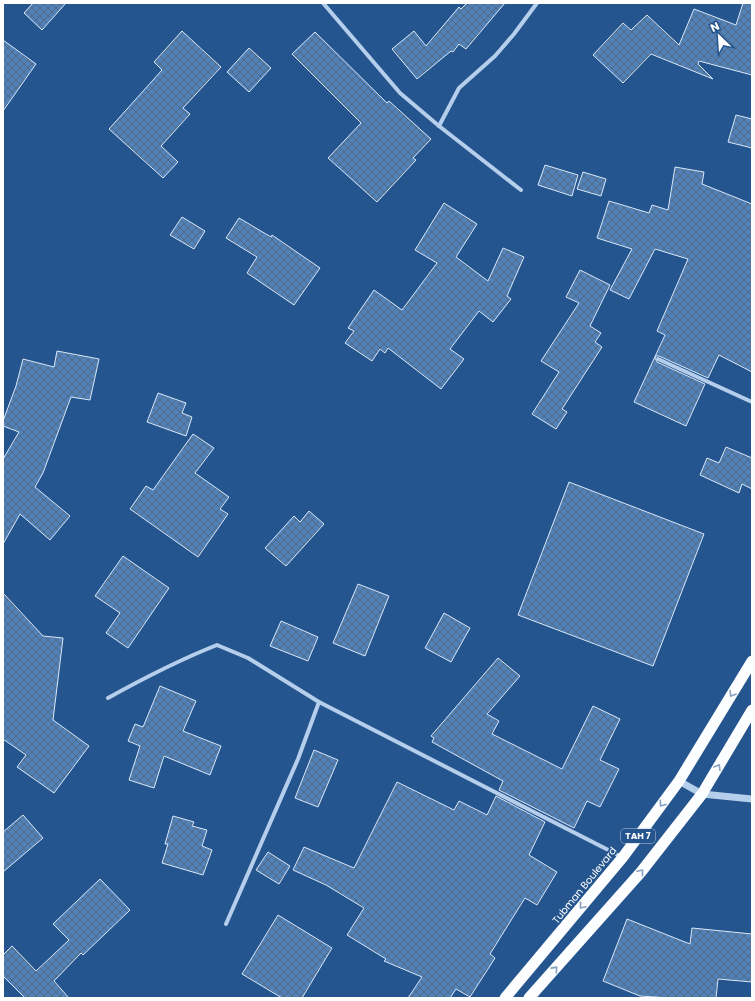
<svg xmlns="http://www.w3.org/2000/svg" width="755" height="1001" viewBox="0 0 755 1001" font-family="Poppins,sans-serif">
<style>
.building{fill:url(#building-cross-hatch);stroke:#dae8f8}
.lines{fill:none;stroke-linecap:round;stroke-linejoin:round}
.minor{stroke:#b5ceeb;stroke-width:4}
.tertiary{stroke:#b5ceeb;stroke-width:7}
.trunk{stroke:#fcfeff;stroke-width:11}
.oneway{stroke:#86a1c1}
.labels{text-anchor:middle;stroke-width:3.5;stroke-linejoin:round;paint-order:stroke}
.shield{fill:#25558e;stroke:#beccdd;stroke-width:1}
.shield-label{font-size:9px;font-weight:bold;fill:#fff}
.street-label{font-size:10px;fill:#fff;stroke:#25558e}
</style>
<defs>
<pattern id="building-cross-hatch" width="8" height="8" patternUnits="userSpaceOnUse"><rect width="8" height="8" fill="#5181b7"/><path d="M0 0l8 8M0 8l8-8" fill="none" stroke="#4f6987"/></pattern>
</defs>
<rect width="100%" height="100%" fill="#25558e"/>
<g class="building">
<path d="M33,3H66L42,30L24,13Z"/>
<path d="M467,3H505L466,49L459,44L453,52L451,51L417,79L392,49L414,31L426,46L459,7L461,9Z"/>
<path d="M743,3H752V75L699,61L698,64L713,79L651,54L623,83L593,55L623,23L631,30L647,15L679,45L694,9L736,25Z"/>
<path d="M182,31L221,67L183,108L190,114L161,146L178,162L163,178L109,129L162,70L154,62Z"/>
<path d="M315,32L387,103L389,101L431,139L413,158L416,160L377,202L328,158L361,123L292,54Z"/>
<path d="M3,40L36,64L3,111Z"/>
<path d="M249,48L271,68L249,92L227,72Z"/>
<path d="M736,115L752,119V148L728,142Z"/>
<path d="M545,165L578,175L572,196L538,185Z"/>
<path d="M675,167L704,172L702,184L752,204V372L719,355L708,378L659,356H656L655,358L657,362L705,384L686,426L634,402L665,335L657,331L688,259L655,249L629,299L610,290L632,249L597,238L609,201L649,213L652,205L668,210Z"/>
<path d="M583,172L606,179L601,196L577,189Z"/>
<path d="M444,203L477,224L456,257L488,281L503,248L524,257L507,296L511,299L493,322L479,311L450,349L464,359L441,389L388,348L385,353L380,349L372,361L345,343L354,331L348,328L374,290L402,310L437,263L415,250Z"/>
<path d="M182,217L205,231L194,249L170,235Z"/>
<path d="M239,218L271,237L272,235L320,268L294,305L247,273L257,257L226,238Z"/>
<path d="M580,270L610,285L590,326L601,333L595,342L602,347L562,409L567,412L556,429L532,414L559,372L541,361L579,303L566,297Z"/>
<path d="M57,351L99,359L90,400L71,397L43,473L35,487L70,516L50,540L20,514L3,544V459L19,432L3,426V421L16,386L23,359L54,367Z"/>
<path d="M158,393L186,403L182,413L192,417L186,436L147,422Z"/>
<path d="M193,434L214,448L195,473L229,497L220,509L228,514L198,557L130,509L146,486L153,490Z"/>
<path d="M726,447L752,458V489L742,484L739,493L700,475L707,458L719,463Z"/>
<path d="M569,482L704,534L653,666L518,615Z"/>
<path d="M309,511L324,524L286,566L265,548L294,516L300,522Z"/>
<path d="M123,556L169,588L128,648L106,633L120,613L95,596Z"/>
<path d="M358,584L389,596L365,656L333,643Z"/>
<path d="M3,593L43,636L63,638L53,720L89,746L54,793L17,767L26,755L3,739Z"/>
<path d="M444,613L470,628L451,662L425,648Z"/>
<path d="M281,621L318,637L308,661L270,646Z"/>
<path d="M498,658L520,676L487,714L499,721L492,734L562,769L593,706L620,719L600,760L619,769L600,807L587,801L574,828L499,790L503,781L432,742L434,738L431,736Z"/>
<path d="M160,686L196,701L183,731L221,746L210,775L164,756L154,788L129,780L140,746L128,741L135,724L143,727Z"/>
<path d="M314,750L338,760L318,807L295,798Z"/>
<path d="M397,782L454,810L459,801L487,815L496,796L545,822L529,855L557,872L537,905L525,898L490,954L495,958L470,997L456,989L450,998H408L422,977L384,961L386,959L347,935L364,908L326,885L293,870L304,847L354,868Z"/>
<path d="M23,815L43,838L3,872V832Z"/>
<path d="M173,816L194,822L192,826L207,830L202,846L212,850L203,875L162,863L168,844H165Z"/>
<path d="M268,852L290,866L279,884L256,870Z"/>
<path d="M100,879L130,910L83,955L81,953L54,981L69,998H25L3,976V955L12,946L36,971L69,940L53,924Z"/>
<path d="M278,915L332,948L302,998H282L242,974Z"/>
<path d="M627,919L690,944L692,928L752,934V982L718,979L716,998H670L640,996L603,981Z"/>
</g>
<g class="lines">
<g class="minor">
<path d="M323,3L400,93L439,126L521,190"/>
<path d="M439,126L459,88L495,56L514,34L537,3"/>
<path d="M658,359L752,402"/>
<path d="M108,698C144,678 179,660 217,645L248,658L319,702L622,857"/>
<path d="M226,924L298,759L319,702"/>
</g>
<path class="tertiary" d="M679,781L702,794L752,799"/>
<g class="trunk">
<path d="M505,998L623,857L679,781L752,661"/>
<path d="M529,998L641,872L702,794L752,710"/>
</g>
</g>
<defs><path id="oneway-chevron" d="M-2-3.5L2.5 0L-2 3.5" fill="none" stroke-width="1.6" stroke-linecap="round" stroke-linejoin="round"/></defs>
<g class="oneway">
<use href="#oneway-chevron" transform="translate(732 694) rotate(122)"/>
<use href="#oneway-chevron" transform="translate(718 767) rotate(-59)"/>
<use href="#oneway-chevron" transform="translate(662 804) rotate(126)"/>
<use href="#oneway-chevron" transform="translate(641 872) rotate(-50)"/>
<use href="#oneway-chevron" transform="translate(582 906) rotate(130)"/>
<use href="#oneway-chevron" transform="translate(555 969) rotate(-48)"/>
</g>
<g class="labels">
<rect class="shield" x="621" y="829" width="34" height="14" rx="3"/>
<g class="shield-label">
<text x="638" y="839">TAH 7</text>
</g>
<g class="street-label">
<text transform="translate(584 885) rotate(-51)" y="4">Tubman Boulevard</text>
</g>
</g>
<rect width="755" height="1001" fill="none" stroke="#ffffff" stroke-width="8"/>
<g transform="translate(719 36) rotate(335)" stroke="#25558e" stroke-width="3" paint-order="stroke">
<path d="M0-3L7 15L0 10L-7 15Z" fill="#ffffff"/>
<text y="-6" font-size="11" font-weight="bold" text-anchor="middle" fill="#ffffff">N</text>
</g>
</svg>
